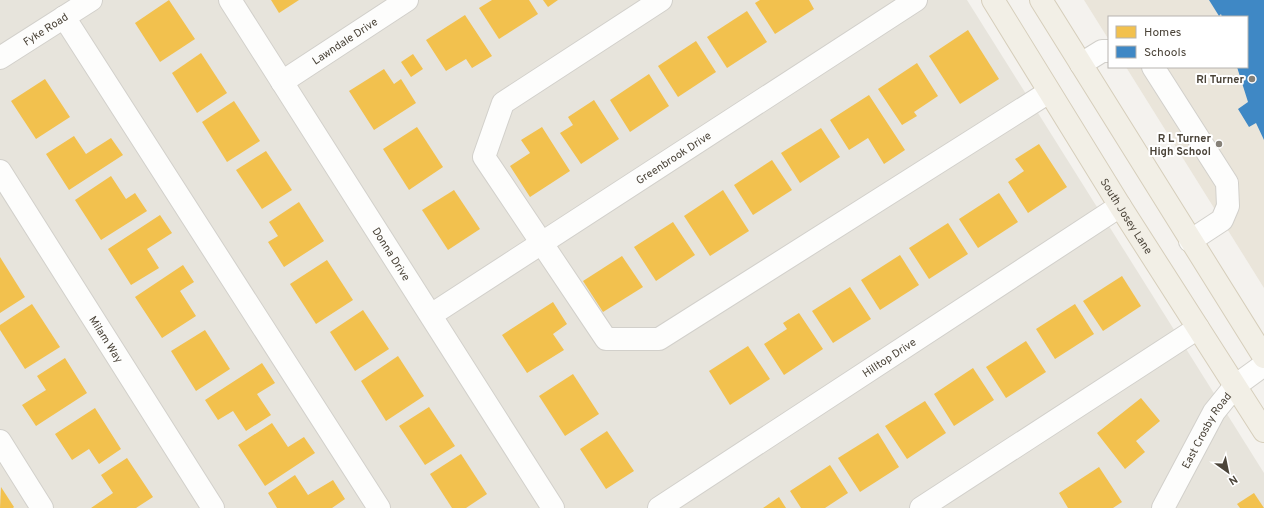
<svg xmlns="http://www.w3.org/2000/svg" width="1264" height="508" viewBox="0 0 1264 508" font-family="Overpass,sans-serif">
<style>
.residential{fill:#e7e4dc}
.education{fill:#eae5da}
.homes{fill:#f2c14e}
.schools{fill:#3f88c5}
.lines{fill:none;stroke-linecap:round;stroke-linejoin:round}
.minor-casing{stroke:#d2d0cb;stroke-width:24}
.major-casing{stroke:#d6cebb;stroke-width:24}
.minor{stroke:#fdfdfc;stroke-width:22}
.major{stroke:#f2efe6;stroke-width:22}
.poi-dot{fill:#868178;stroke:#fff;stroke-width:1.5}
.labels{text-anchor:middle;stroke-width:4;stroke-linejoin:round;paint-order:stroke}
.street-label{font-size:11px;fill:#4b4439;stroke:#fff}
.poi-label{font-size:11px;font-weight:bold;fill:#4b4439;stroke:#fff;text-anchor:end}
</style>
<rect width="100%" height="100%" fill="#f4f2ee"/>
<path class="residential" d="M0,0H967L1264,473V508H0Z"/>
<path class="education" d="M1084,0H1264V288L1126,67H1247V17H1109V40Z"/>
<g class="homes">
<path d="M169,0L195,39L160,62L135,23Z"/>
<path d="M271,0H299L279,13Z"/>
<path d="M492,0H529L538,14L499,39L479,8Z"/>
<path d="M543,0H558L548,7Z"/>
<path d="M760,0H809L814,9L775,34L755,3Z"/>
<path d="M747,11L767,42L727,68L707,37Z"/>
<path d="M465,15L492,56L472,68L466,59L446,71L426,40Z"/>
<path d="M968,30L999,79L960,104L929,56Z"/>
<path d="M696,41L716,72L678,97L658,66Z"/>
<path d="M201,53L227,93L197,113L172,73Z"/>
<path d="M413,54L423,69L411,77L401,62Z"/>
<path d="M917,63L938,96L914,112L917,116L902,125L878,89Z"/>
<path d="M384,69L394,84L401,79L416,103L374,130L349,91Z"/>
<path d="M649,74L669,106L630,132L610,100Z"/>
<path d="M45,79L70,117L36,139L11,101Z"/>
<path d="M869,95L905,150L884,164L868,138L849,150L830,120Z"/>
<path d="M594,100L619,139L581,164L560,133L573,125L568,117Z"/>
<path d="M234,101L260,141L227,162L202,122Z"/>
<path d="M417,127L443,167L409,190L383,149Z"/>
<path d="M542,127L570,171L530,197L510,166L530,153L521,140Z"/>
<path d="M821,128L840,157L800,183L781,153Z"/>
<path d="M74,136L86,154L111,138L123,155L69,190L46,154Z"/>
<path d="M1039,144L1067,187L1028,213L1008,182L1024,171L1015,159Z"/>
<path d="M266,151L292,190L262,209L236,170Z"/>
<path d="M772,160L792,190L753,215L734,185Z"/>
<path d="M111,176L126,199L135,193L147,211L101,240L75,200Z"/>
<path d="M454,190L480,229L448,250L422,210Z"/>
<path d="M723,190L749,231L710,256L684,216Z"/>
<path d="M999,193L1018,222L978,248L959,219Z"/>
<path d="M299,202L324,241L284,267L268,242L278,236L269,222Z"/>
<path d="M160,215L172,233L147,249L159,268L131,285L108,249Z"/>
<path d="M673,222L695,255L656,281L634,247Z"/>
<path d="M948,223L968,254L929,279L909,248Z"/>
<path d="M900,255L919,285L880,310L861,280Z"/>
<path d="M622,256L643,287L603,312L583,281Z"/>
<path d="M0,257L25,297L0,313Z"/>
<path d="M327,260L353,300L316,324L290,284Z"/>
<path d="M183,265L194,282L180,291L196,316L162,338L135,297Z"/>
<path d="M1122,276L1141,306L1103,331L1083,301Z"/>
<path d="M850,287L871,319L833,343L812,311Z"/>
<path d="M553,302L567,324L553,334L564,350L527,373L502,335Z"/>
<path d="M32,304L60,347L25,369L0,330V325Z"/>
<path d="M1075,304L1094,334L1055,359L1036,329Z"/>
<path d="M363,310L389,349L355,371L330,332Z"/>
<path d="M799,313L823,349L784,375L764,344L787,329L783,323Z"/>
<path d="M205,330L230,369L196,391L171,351Z"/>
<path d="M1026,341L1046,372L1006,398L986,367Z"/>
<path d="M748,346L770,379L730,405L709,371Z"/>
<path d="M398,356L424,396L386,421L361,381Z"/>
<path d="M65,358L87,393L36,426L22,405L46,390L37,376Z"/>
<path d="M262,363L275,383L257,394L271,415L246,431L233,411L218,420L205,400Z"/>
<path d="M973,368L994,400L954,426L934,394Z"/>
<path d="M573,374L599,414L565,436L539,396Z"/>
<path d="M1141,398L1160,421L1136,441L1145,452L1125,469L1097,433Z"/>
<path d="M925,401L946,433L907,459L885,426Z"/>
<path d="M429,407L455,446L425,465L399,426Z"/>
<path d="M95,408L121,449L99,464L89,449L72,460L55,434Z"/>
<path d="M272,423L288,447L304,437L315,453L265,486L238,445Z"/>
<path d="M607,431L634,471L606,489L580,449Z"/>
<path d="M878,433L899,467L860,492L838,458Z"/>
<path d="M461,454L487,494L466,508H452L430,474Z"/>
<path d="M127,458L153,497L136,508H91L113,493L101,475Z"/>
<path d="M830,465L848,493L825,508H801L790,491Z"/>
<path d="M1099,467L1122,502L1113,508H1068L1059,493Z"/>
<path d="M295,475L308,495L333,480L345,499L332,508H277L268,493Z"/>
<path d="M1,487L14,507L13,508H0Z"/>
<path d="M1254,493L1264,508H1240L1237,504Z"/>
<path d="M779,497L786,508H763Z"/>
</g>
<path class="schools" d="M1209,0H1264V140L1256,123L1249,127L1238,109L1248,102L1237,67H1247V17H1222L1221,14L1219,16Z"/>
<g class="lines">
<g class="minor-casing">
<g id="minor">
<path id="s1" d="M230,0L553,508"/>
<path d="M661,0L503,103L484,157L606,339H659L1049,92"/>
<path d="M64,17L379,508"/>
<path id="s2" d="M0,58L91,0"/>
<path d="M1081,64L1102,51H1109"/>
<path d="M1153,67L1227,183L1228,206L1222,220L1190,241"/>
<path id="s3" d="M282,82L407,0"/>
<path id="s4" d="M0,171L213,508"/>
<path id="s5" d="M431,315L916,0"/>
<path d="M0,441L42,508"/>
<path id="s6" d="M659,508L1120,206"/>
<path d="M921,508L1198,328"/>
<path id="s7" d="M1163,508L1214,412L1235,386L1264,365"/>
</g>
</g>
<g class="major-casing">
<g id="major">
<path id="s8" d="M993,0L1120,206L1264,431"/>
<path d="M1041,0L1264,357"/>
</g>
</g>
<use href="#minor" class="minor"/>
<use href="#major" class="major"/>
</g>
<g class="poi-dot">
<circle cx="1252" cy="79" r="4"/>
<circle cx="1219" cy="144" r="4"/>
</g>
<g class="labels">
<g class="street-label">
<text dy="4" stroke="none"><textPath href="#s2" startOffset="54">Fyke Road</textPath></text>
<text dy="4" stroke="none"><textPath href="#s3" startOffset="75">Lawndale Drive</textPath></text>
<text dy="4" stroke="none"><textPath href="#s5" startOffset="289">Greenbrook Drive</textPath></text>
<text dy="4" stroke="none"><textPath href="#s8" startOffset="254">South Josey Lane</textPath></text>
<text dy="4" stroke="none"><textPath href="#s1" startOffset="301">Donna Drive</textPath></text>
<text dy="4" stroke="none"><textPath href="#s4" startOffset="199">Milam Way</textPath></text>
<text dy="4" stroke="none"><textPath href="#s6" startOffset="275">Hilltop Drive</textPath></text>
<text dy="4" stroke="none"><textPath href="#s7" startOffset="89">East Crosby Road</textPath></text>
</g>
<g class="poi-label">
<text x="1244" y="83">Rl Turner</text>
<text x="1211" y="142">R L Turner<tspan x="1211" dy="13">High School</tspan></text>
</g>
</g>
<rect x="1108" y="16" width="140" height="52" fill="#ffffff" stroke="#b7b4b0"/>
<rect x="1116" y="26" width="20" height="12" fill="#f2c14e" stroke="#b7b4b0"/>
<text x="1144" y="36" font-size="12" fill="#4b4439">Homes</text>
<rect x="1116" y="46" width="20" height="12" fill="#3f88c5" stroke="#b7b4b0"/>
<text x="1144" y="56" font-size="12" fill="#4b4439">Schools</text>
<g transform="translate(1228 472) rotate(147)" stroke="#ffffff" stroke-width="3" paint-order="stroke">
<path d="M0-3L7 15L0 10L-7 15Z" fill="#4b4439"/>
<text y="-6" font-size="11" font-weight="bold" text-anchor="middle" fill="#4b4439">N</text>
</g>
</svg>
